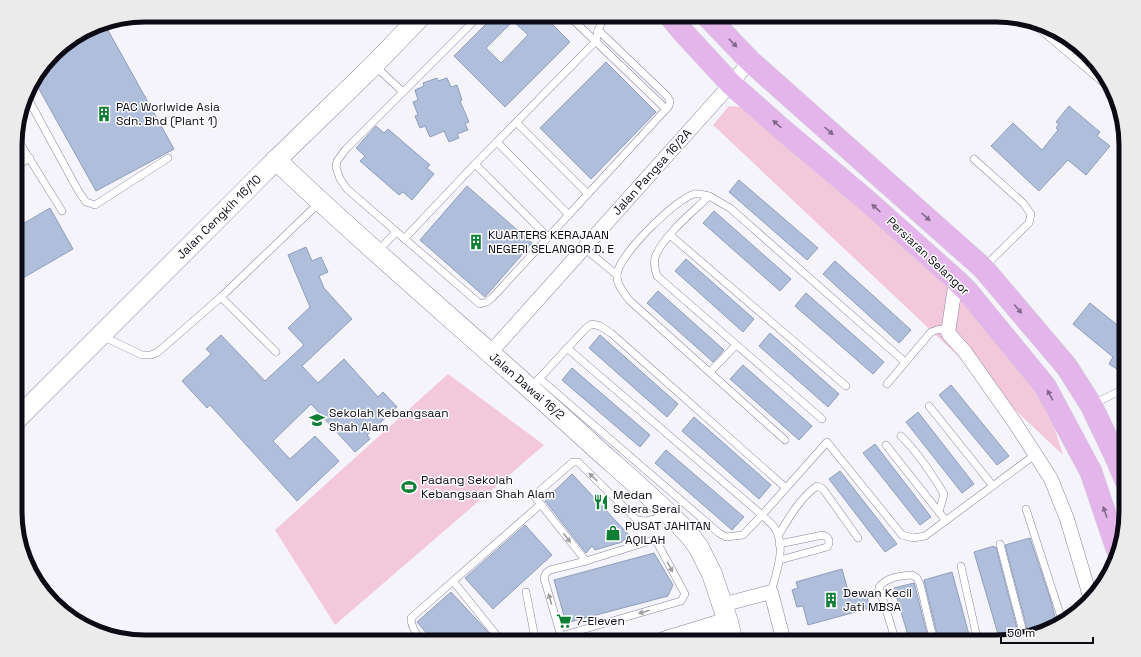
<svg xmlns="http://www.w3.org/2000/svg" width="1141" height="657" viewBox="0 0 1141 657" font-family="'Space Grotesk',sans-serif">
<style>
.green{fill:#f4c8db}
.building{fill:#afbedb;stroke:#8f9eba;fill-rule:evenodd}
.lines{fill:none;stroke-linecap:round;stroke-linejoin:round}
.lane-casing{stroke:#8883a0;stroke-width:8}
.street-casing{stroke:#8883a0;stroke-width:15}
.secondary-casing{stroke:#8883a0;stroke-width:21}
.primary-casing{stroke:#d3d3d5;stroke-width:23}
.lane{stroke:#fff;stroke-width:7}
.street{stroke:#fff;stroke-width:14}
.secondary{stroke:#fff;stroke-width:20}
.primary{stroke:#e3b5ea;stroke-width:22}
.oneway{fill:#82688a}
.oneway2{fill:#9e9da1}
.labels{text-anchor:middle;stroke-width:3;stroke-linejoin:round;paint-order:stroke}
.poi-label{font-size:12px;fill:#0c0a14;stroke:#fff;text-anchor:start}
.street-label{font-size:12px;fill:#0c0a14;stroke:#fff}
.rim{fill:none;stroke:#0c0a14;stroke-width:5}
</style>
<rect width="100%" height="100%" fill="#f5f4fb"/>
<g class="green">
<path d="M729,106L741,107L960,292L1041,386L1063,455L713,125Z"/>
<path d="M448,374L544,445L335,625L275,530Z"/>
</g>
<g class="building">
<path d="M485,15H543L570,42L505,107L454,56L490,20ZM513,21L528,35L501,63L486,48Z"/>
<path d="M104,23L174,149L96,191L34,80L59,47L95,25Z"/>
<path d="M606,62L656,112L591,179L540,128Z"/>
<path d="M437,78L438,81L447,78L451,87L457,85L462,100L460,101L469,122L465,123L468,130L457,134L459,138L449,142L444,131L430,137L425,126L420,128L415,116L418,115L413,102L418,100L415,90L424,86L423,83Z"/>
<path d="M1069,106L1100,132L1097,136L1110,146L1086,175L1068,160L1039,191L991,146L1013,123L1042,150L1058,130L1056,128L1059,124L1056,122Z"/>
<path d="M376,126L384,133L388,129L430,165L427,168L434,174L412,200L403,192L399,195L360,161L365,156L356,148Z"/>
<path d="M739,180L818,248L807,260L729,192Z"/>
<path d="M467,186L532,243L485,297L420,240Z"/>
<path d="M50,208L73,249L16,282V228Z"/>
<path d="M714,211L791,279L780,291L703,223Z"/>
<path d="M306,247L312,261L321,257L328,272L319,276L324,288L352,319L302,366L318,383L344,359L378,397L383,392L397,407L367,435L370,439L355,452L311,404L273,441L290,459L315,436L339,461L297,501L210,405L207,408L182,381L211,354L206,349L221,335L265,381L304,345L288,328L310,307L288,255Z"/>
<path d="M686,259L754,319L743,332L675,271Z"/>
<path d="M835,261L911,330L899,343L823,274Z"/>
<path d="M658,291L724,350L713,362L647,303Z"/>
<path d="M806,293L884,362L873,374L795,306Z"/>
<path d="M1090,303L1126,332V375L1109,364L1113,357L1073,324Z"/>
<path d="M770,333L839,394L828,407L759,346Z"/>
<path d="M600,335L678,404L667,417L589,348Z"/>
<path d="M743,365L812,426L799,440L730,379Z"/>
<path d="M572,368L650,435L640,447L562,380Z"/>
<path d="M951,385L1009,456L997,465L939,395Z"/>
<path d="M918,412L974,484L962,493L906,422Z"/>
<path d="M694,417L771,485L759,499L682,431Z"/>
<path d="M875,444L931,517L920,525L863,453Z"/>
<path d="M666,450L744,517L732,530L655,463Z"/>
<path d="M840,471L897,544L885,552L829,479Z"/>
<path d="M572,474L629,535L622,542L595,550L592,546L586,553L546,502L545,500Z"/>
<path d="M525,525L552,555L493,609L465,578Z"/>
<path d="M1030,538L1050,598L1057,624L1028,632L1005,545Z"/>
<path d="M994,546V548L996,547L1019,636L1000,641L974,552Z"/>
<path d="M654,553L673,585L668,596L566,623L554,580Z"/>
<path d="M842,569L849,594L865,590L870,608L808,625L803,606L797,607L792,590L798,588L796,582Z"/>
<path d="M952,572L971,642H939L924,580Z"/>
<path d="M914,583L915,586L929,642H910L894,588Z"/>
<path d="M451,592L489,633L496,642H434L417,622Z"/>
</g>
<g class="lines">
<g class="lane-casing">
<g id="lane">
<path d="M568,15L666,109"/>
<path d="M1036,26L1111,89"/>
<path d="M375,66L403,92L346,149L337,161L336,167L340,179L347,189L480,304L487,302L492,298L669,106L670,101L667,96L598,30"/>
<path d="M403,92L480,15"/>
<path d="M26,95L79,192L86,202L95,205L168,158"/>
<path d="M517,123L588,194"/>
<path d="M16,137L62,211"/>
<path d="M497,142L569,215"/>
<path d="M974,159L1023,203L1031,214L1029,223L985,266"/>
<path d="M475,164L548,237"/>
<path d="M16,166L30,158"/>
<path d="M709,196C705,195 698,193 694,194C676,199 618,255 617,275C616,284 624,293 629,300L785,440"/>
<path d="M670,235L846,386"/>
<path d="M404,239L475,164L596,41L598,30L603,20L602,15"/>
<path d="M584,248L617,275"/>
<path d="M377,252L396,232"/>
<path d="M221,297L276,352"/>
<path d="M102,336L142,355H151L158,352L221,297L320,202"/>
<path d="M567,348L762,515C767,520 773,524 776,530C786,548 776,574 771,592"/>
<path d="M710,372L736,345"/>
<path d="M539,378L719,533L726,537L743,535L762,515L827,442L902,535L913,538L925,536L1036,454"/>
<path d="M536,382L586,328L592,324L600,326L611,333L786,488"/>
<path d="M887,384L931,332L940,329L948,333"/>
<path d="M1093,404L1126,388"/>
<path d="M929,406L993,486"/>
<path d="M822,419L657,276C655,270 653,261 656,255C666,233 692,213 709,196L730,208L905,362"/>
<path d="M901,436C918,453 932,474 944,494L939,512"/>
<path d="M886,445L946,521"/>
<path d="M1026,509L1063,623"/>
<path d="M778,536C789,518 799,499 817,486L823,489L858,538"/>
<path d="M779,544L823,535C829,537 831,542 827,547L780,560"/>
<path d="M1000,544L1024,636"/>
<path d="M586,561L535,497L536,494L573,462H578L637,520L646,521L668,516"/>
<path d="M961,566L978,642"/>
<path d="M453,581L502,642"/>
<path d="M526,592L535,638V642"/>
<path d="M561,636L681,601L685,594L658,544L653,540L586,561L550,570L546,573L544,578L561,636L563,642"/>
<path d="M423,642C417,634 411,628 411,618L541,504"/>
<path d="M896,642L879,587C887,577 900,576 912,575L917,578L920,584L934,642"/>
</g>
</g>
<g class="street-casing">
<g id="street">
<path d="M956,280L948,333L965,352L1015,423L1051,479L1067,519L1090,596"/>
<path d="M490,353L731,84L750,61"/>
<path d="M722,605L771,592L784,642"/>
</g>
</g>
<g class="secondary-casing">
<g id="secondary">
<path d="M276,160C381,260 492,352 598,450C626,475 654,499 681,526L691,537L699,548L712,574L728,622L733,642"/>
<path d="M16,420L276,160L374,65L422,15"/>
<path d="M663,642L728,622"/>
</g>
</g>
<g class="primary-casing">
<g id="primary">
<path d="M669,15L683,32L731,84L783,130L865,199L956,280L968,292L1045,386L1091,472L1117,549"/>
<path d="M706,15L750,61L983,268L1067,367L1091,405L1115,455L1126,481"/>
</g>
</g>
<use href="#lane" class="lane"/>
<use href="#street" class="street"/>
<use href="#secondary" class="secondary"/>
<use href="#primary" class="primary"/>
</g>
<defs><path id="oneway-solid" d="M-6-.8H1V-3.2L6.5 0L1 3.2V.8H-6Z"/></defs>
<g class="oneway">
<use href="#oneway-solid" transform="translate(733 43) rotate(46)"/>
<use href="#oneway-solid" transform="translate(777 124) rotate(-138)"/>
<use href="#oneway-solid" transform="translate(829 131) rotate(42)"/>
<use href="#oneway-solid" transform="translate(876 208) rotate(-138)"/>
<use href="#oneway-solid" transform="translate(926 217) rotate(42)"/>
<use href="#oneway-solid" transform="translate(1018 309) rotate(50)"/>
<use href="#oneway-solid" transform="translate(1050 395) rotate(-118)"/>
<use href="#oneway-solid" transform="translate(1105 512) rotate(-109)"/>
</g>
<g class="oneway2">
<use href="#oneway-solid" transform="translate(593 477) rotate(-136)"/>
<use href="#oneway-solid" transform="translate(567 538) rotate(52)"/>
<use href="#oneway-solid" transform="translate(670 567) rotate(62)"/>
<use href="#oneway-solid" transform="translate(550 599) rotate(-106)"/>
<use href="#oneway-solid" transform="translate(644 612) rotate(164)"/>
</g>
<defs>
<g id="building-bare" transform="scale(1.2)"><path d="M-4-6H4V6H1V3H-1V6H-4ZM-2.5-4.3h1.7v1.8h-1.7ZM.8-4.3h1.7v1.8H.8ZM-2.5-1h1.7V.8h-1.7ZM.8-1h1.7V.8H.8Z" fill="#0f7f35" stroke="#fff" stroke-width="2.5" paint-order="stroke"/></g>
<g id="school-bare" transform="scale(1.2)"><path d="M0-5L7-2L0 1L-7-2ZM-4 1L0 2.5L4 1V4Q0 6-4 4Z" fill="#0f7f35" stroke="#fff" stroke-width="2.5" paint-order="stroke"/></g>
<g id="stadium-bare" transform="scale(1.2)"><path d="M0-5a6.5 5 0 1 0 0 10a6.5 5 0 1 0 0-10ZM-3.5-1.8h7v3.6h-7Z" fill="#0f7f35" stroke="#fff" stroke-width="2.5" paint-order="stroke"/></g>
<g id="restaurant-bare" transform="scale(1.2)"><path d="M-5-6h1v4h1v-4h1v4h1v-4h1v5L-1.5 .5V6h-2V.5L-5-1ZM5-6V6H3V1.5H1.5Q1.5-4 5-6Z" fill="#0f7f35" stroke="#fff" stroke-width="2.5" paint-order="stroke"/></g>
<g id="shop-bare" transform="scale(1.2)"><path d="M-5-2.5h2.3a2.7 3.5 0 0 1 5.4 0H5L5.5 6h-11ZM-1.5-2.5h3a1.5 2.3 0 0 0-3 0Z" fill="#0f7f35" stroke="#fff" stroke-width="2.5" paint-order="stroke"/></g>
<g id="supermarket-bare" transform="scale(1.2)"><path d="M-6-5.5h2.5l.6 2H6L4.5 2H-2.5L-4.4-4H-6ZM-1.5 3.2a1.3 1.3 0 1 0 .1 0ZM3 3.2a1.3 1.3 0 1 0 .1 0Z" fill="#0f7f35" stroke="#fff" stroke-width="2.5" paint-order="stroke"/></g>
</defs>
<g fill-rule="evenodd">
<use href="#building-bare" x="104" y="114"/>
<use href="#building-bare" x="476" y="242"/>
<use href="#school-bare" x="317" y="420"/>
<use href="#stadium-bare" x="409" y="487"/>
<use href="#restaurant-bare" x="601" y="502"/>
<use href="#shop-bare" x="613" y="533"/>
<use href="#building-bare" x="831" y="600"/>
<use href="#supermarket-bare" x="564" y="621"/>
</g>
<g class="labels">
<g class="poi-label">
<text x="116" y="111">PAC Worlwide Asia<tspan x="116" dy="14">Sdn. Bhd (Plant 1)</tspan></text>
<text x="488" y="239">KUARTERS KERAJAAN<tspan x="488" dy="14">NEGERI SELANGOR D. E</tspan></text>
<text x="329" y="417">Sekolah Kebangsaan<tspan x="329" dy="14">Shah Alam</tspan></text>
<text x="421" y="484">Padang Sekolah<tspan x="421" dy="14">Kebangsaan Shah Alam</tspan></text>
<text x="613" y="499">Medan<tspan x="613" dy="14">Selera Serai</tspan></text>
<text x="625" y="530">PUSAT JAHITAN<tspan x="625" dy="14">AQILAH</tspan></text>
<text x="843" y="597">Dewan Kecil<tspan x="843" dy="14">Jati MBSA</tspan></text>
<text x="576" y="625">7-Eleven</text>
</g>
<g class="street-label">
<text transform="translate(652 172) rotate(-48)" y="4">Jalan Pangsa 16/2A</text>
<text transform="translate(219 217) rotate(-45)" y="4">Jalan Cengkih 16/10</text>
<text transform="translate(928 256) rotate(43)" y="4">Persiaran Selangor</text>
<text transform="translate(527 386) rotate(41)" y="4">Jalan Dawai 16/2</text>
</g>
</g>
<path d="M0 0H1141V657H0ZM145 22H996A123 123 0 0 1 1119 145V512A123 123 0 0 1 996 635H145A123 123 0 0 1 22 512V145A123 123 0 0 1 145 22Z" fill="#ecebec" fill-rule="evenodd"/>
<path class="rim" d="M145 22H996A123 123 0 0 1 1119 145V512A123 123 0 0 1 996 635H145A123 123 0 0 1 22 512V145A123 123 0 0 1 145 22Z"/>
<path d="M1001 637v6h92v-6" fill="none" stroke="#0c0a14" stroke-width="2"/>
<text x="1007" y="637" font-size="12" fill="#0c0a14" stroke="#ffffff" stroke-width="3" paint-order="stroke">50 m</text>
</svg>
